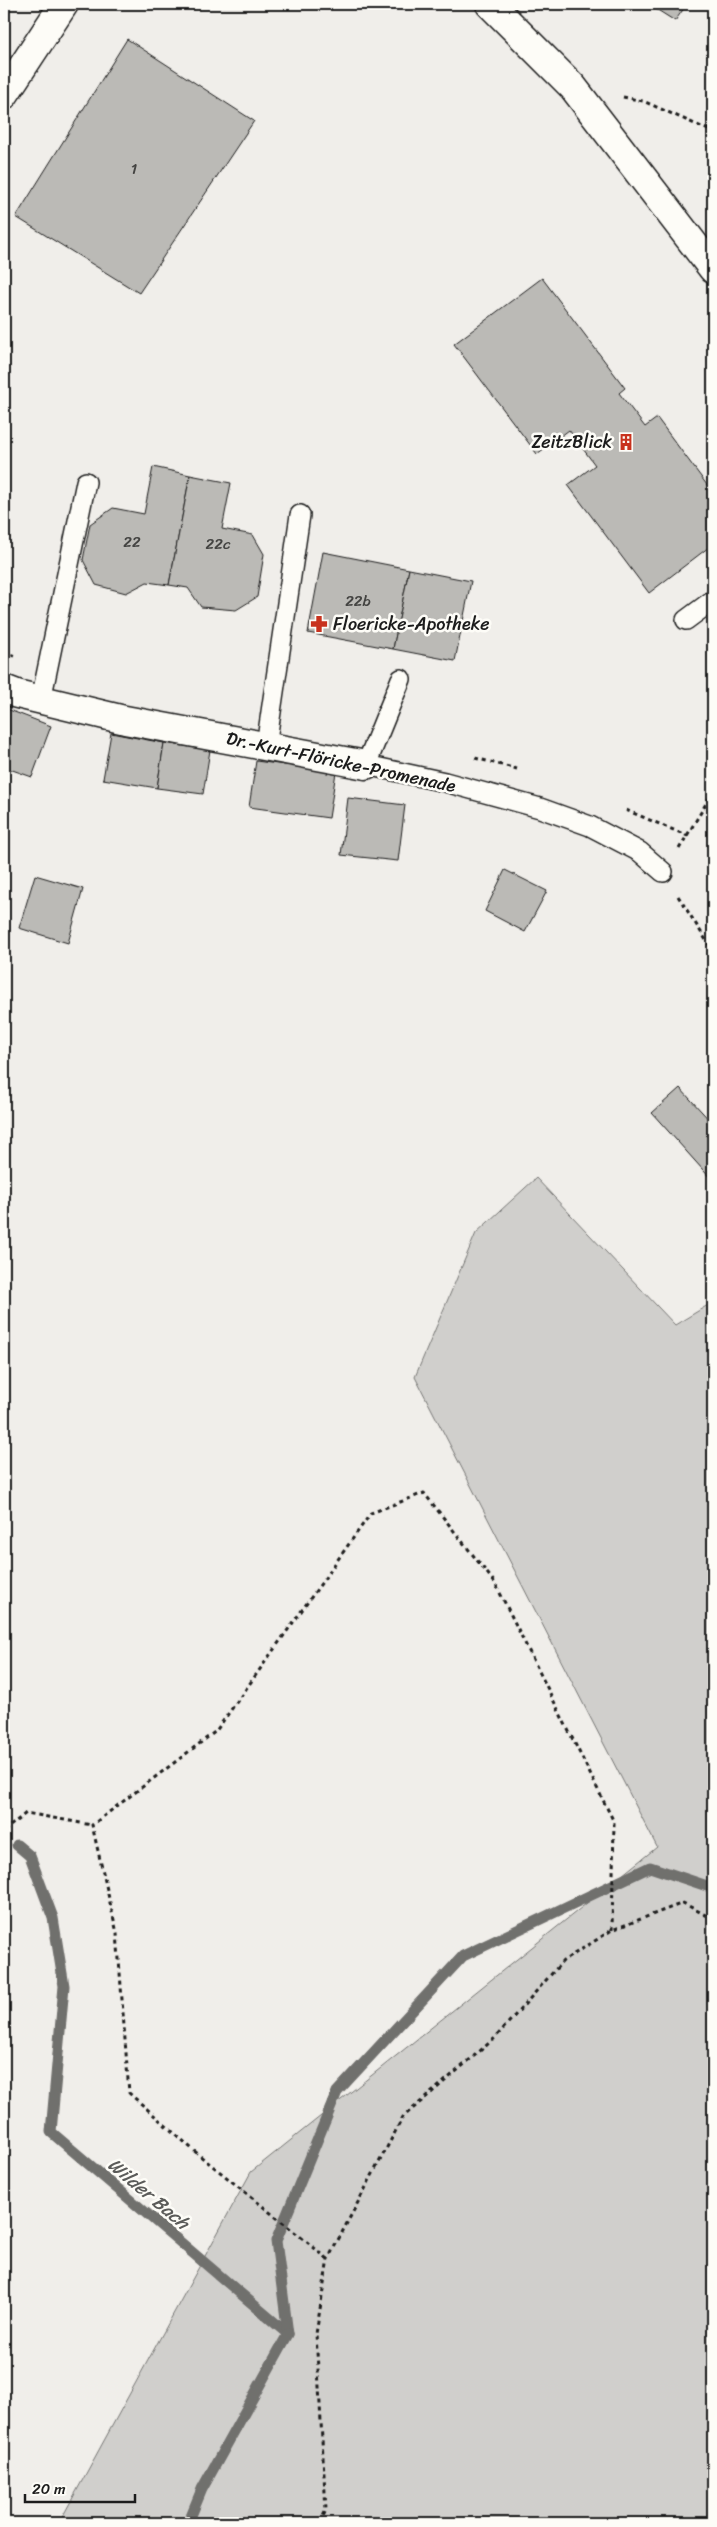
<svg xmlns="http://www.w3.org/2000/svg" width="717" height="2527" viewBox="0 0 717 2527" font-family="Sriracha,sans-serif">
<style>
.green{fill:#d0cfcc;stroke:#767674}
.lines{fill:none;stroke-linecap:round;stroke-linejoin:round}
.stream{stroke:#706f6d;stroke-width:11}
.building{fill:#bbbab6;stroke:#1c1c1c}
.service-casing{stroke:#1c1c1c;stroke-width:22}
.minor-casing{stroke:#1c1c1c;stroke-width:31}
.path{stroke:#1c1c1c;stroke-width:3;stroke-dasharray:4 4;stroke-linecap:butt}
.service{stroke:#fdfcf7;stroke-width:19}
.minor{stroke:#fdfcf7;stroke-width:28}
.labels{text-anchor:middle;stroke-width:5;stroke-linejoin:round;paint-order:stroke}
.number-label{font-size:15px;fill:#444442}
.poi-label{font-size:18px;fill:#1c1c1c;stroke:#fdfcf7;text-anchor:end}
.street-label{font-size:18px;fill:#1c1c1c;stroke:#fdfcf7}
.water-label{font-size:19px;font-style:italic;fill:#5b5b59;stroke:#fdfcf7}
</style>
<rect width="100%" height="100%" fill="#f0eeea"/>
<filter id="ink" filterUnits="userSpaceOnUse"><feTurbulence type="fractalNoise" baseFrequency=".02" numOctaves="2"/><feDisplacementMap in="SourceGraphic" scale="10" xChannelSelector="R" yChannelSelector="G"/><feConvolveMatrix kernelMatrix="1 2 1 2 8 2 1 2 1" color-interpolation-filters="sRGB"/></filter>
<g filter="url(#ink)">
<path class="green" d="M536,1178L675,1325L713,1302V2523H59L251,2172L657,1847L415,1377L476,1233Z"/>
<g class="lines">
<g class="stream">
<path d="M17,1845L30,1856L53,1918L64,1986L51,2132L288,2334"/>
<path d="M288,2334L276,2241L337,2092L463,1956L650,1867L713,1888"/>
<path d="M188,2523L202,2489L288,2334"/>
</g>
</g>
<g class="building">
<path d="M648,4H687L675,21Z"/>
<path d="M127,39L254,121L139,293L16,217Z"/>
<path d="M542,278L625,388L619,393L645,427L657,418L713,493V544L649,593L568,485L595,465L569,430L537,454L454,344Z"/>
<path d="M153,467L190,475L169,585L147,582L126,593L96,585L83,560L90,524L113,508L144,514Z"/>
<path d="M190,475L231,483L222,529L253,535L264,554L257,597L236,610L201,607L188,588L169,585Z"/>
<path d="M323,552L409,569L393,649L308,633Z"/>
<path d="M409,569L471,581L455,661L393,649Z"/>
<path d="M4,708L51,726L32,777L4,767Z"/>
<path d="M111,733L164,743L157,788L103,779Z"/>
<path d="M164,743L210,750L203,794L157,788Z"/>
<path d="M256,761L336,772L329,818L249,807Z"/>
<path d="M348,798L405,805L398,861L341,855Z"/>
<path d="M505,870L547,891L525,932L485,911Z"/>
<path d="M35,875L83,889L68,943L19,928Z"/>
<path d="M680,1088L713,1124L712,1180L652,1113Z"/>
</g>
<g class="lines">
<g class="service-casing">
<g id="service">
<path d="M686,620L713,600"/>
<path d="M401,679L366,765L445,782L540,808L590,826L640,852L663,872"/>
<path d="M41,700L86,482"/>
<path d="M266,746L300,515"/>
</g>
</g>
<g class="minor-casing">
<g id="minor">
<path d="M490,4L573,87L713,269"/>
<path d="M4,95L64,4"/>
<path d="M4,689L17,694L125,720L366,765"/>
</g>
</g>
<g class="path">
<path d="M623,97L643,101L713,132"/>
<path d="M4,652L15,656"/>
<path d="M475,758L517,769"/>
<path d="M626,810L688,836"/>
<path d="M679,849L713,792"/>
<path d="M678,896L713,951"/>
<path d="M4,1831L26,1813L92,1825"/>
<path d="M328,2259L199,2155L129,2093L117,1933L92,1825L216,1731L371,1513L424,1493L495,1583L614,1822L612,1930"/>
<path d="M320,2523L326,2510L316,2334L328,2259L403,2117L495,2038L563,1961L612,1930L683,1903L713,1919"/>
</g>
<use href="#service" class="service"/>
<use href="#minor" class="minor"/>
</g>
</g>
<defs>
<g id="building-bare" transform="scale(1.35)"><path d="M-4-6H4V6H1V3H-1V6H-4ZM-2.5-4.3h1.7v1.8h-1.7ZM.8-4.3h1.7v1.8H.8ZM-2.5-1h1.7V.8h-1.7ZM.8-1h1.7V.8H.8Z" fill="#c8321e" stroke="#fdfcf7" stroke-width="2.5" paint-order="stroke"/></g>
<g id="pharmacy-bare" transform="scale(1.35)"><path d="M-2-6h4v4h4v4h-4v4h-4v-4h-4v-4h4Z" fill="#c8321e" stroke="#fdfcf7" stroke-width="2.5" paint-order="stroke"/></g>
</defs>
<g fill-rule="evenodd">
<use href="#building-bare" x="626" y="442"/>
<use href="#pharmacy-bare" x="319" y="624"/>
</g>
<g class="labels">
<g class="number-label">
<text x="134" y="174">1</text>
<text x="132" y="547">22</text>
<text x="218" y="549">22c</text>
<text x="358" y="606">22b</text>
</g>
<g class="poi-label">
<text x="612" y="448">ZeitzBlick</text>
<text x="333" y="630" text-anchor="start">Floericke-Apotheke</text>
</g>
<g class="street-label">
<text transform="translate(341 762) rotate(12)" y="6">Dr.-Kurt-Flöricke-Promenade</text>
</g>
<g class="water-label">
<text transform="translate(149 2193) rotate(40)" y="7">Wilder Bach</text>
</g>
</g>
<rect width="717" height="2527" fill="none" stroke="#fdfcf7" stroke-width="20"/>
<rect x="10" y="10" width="697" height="2507" fill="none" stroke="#1c1c1c" stroke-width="2" filter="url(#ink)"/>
<path d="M25 2494v8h110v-8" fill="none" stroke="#1c1c1c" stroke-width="2.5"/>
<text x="32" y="2494" font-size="15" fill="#1c1c1c" stroke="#fdfcf7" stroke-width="4" paint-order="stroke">20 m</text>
</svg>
